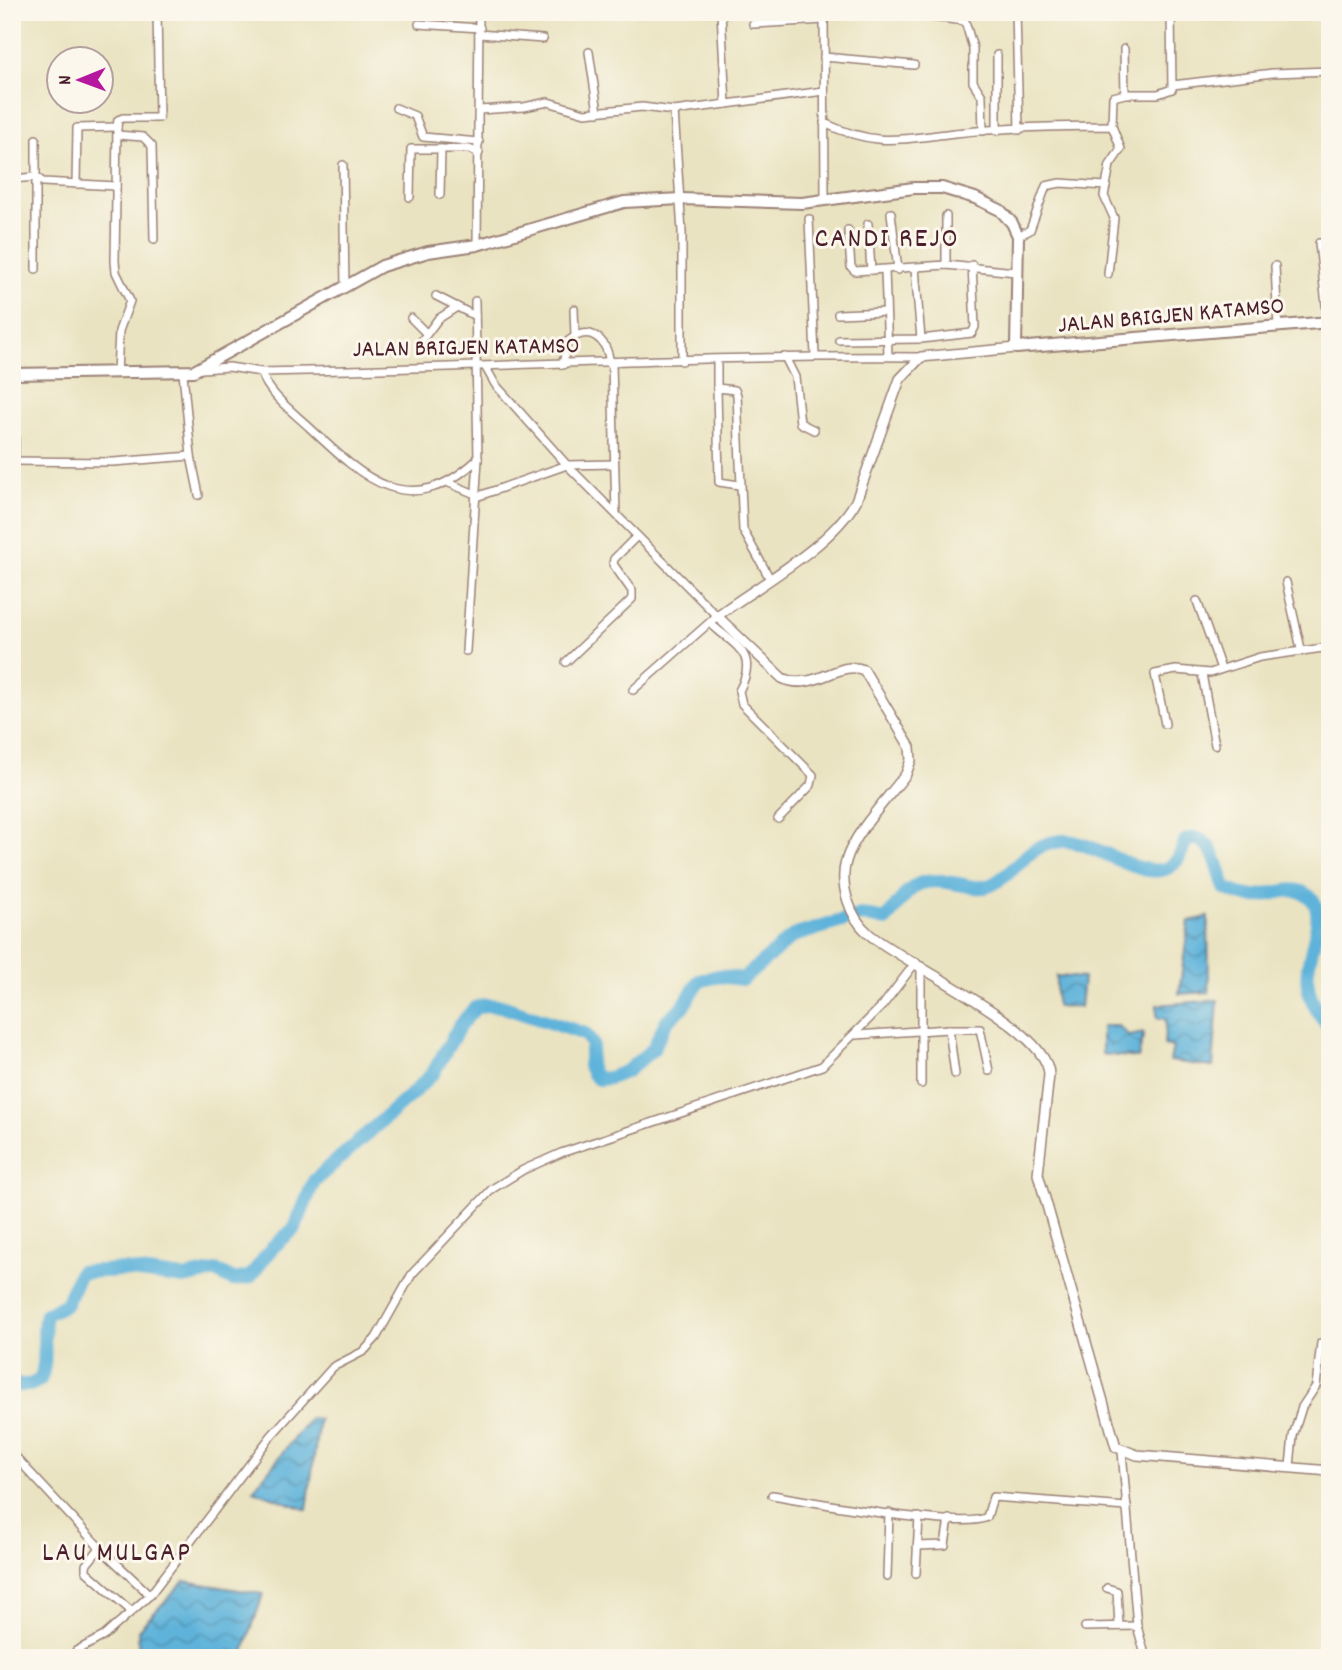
<svg xmlns="http://www.w3.org/2000/svg" width="1342" height="1670" viewBox="0 0 1342 1670" font-family="Dekko,sans-serif">
<style>
.water{fill:url(#water-waves);stroke:#546982;stroke-width:2}
.lines{fill:none;stroke-linecap:round;stroke-linejoin:round}
.river{stroke:#5eb3da;stroke-width:14}
.minor-casing{stroke:#9a8176;stroke-width:10}
.tertiary-casing{stroke:#9a8176;stroke-width:12}
.primary-casing{stroke:#9a8176;stroke-width:14}
.minor{stroke:#fff;stroke-width:7}
.tertiary{stroke:#fff;stroke-width:9}
.primary{stroke:#fff;stroke-width:10}
.labels{text-anchor:middle;stroke-width:6;stroke-linejoin:round;paint-order:stroke}
.street-label{font-size:24px;fill:#4a1f2b;stroke:#fbf7ec}
.quarter-label{font-size:28px;letter-spacing:2px;fill:#4a1f2b;stroke:#fbf7ec}
</style>
<defs>
<pattern id="water-waves" width="16" height="10" patternUnits="userSpaceOnUse" patternTransform="scale(1.75)"><rect width="16" height="10" fill="#5eb3da"/><path d="M0 5q4-4 8 0t8 0" fill="none" stroke="#5091b1"/></pattern>
</defs>
<rect width="100%" height="100%" fill="#fbf7ec"/>
<filter id="ink" filterUnits="userSpaceOnUse"><feTurbulence type="fractalNoise" baseFrequency=".0143" numOctaves="2"/><feDisplacementMap in="SourceGraphic" scale="14" xChannelSelector="R" yChannelSelector="G"/><feConvolveMatrix kernelMatrix="1 2 1 2 8 2 1 2 1" color-interpolation-filters="sRGB"/></filter>
<filter id="wash" filterUnits="userSpaceOnUse"><feTurbulence type="fractalNoise" baseFrequency=".00686" numOctaves="4" result="noise"/><feDisplacementMap in="SourceGraphic" scale="28" xChannelSelector="R" yChannelSelector="G"/><feGaussianBlur stdDeviation="1.57" result="paint"/><feColorMatrix in="noise" values="0 0 0 0 0 0 0 0 0 0 0 0 0 0 0 0 0 1.4 0 .05"/><feComposite in="paint" operator="in"/></filter>
<g filter="url(#wash)">
<rect width="100%" height="100%" fill="#eae3c1"/>
<g class="water">
<path d="M1208,917L1209,992L1179,994L1189,921Z"/>
<path d="M1056,976L1083,978L1080,1007L1056,1006Z"/>
<path d="M1218,1000L1213,1067L1170,1061L1173,1047L1164,1045L1166,1019L1157,1018V1005Z"/>
<path d="M1102,1026H1118L1129,1036L1144,1033L1138,1058L1102,1054Z"/>
<path d="M310,1418L319,1419L307,1510L253,1490Z"/>
<path d="M184,1581L263,1594L242,1658H139L138,1630Z"/>
</g>
<g class="lines">
<path class="river" d="M12,1385H30L40,1380C49,1359 41,1336 46,1314L66,1304L80,1272L124,1270L184,1278L216,1271L233,1280L250,1277L272,1248L295,1228L314,1181L415,1091L433,1073L460,1025L475,1008L485,1005L501,1006L585,1034L592,1044L589,1066L593,1074L598,1079L609,1078L627,1071L653,1049L667,1020L683,1007L699,981L718,976L743,979L793,936L861,915L886,920C915,881 916,876 964,885C973,887 982,889 991,885C1020,871 1023,845 1062,841C1100,838 1169,909 1185,841C1212,828 1219,872 1225,888C1233,892 1242,896 1251,896C1271,898 1292,882 1309,896C1331,914 1303,957 1308,985C1310,1000 1320,1016 1330,1028"/>
</g>
</g>
<g filter="url(#ink)">
<g class="lines">
<g class="minor-casing">
<g id="minor">
<path d="M721,12L726,104"/>
<path d="M824,12L825,199"/>
<path d="M890,12L965,21L973,48V82L982,96L983,131"/>
<path d="M1016,12L1019,130"/>
<path d="M105,14L157,16"/>
<path d="M419,24L480,28"/>
<path d="M753,24L824,20"/>
<path d="M479,34L543,39"/>
<path d="M589,52L598,112"/>
<path d="M997,55V131"/>
<path d="M824,57L914,65"/>
<path d="M1173,85L1273,73L1330,71"/>
<path d="M1125,94H1158L1172,89L1171,12"/>
<path d="M396,108L415,116L423,137L479,142"/>
<path d="M479,110L524,107L548,102L585,113L642,107L674,111L824,91"/>
<path d="M674,111L682,232V361"/>
<path d="M824,123C878,148 900,139 955,133C1007,127 1061,126 1112,126L1121,149L1110,165L1104,196L1114,218L1108,274"/>
<path d="M1112,126L1113,97L1125,94L1124,49"/>
<path d="M117,135L143,137L152,146L154,239"/>
<path d="M343,165L345,285"/>
<path d="M12,179L36,177V139"/>
<path d="M76,184L77,128L117,127"/>
<path d="M440,195L441,149H469L479,153"/>
<path d="M410,197L411,149H441"/>
<path d="M891,213L898,270"/>
<path d="M946,216V265"/>
<path d="M809,219L815,356"/>
<path d="M868,224L871,270"/>
<path d="M848,230L851,267L855,271L946,265L1016,272"/>
<path d="M1018,236L1030,230L1046,186L1060,183L1106,186"/>
<path d="M1319,243L1328,322"/>
<path d="M477,245L479,12"/>
<path d="M1275,266L1278,327"/>
<path d="M915,268L921,339"/>
<path d="M36,269V177L43,182L116,186"/>
<path d="M885,270L888,356"/>
<path d="M436,296L475,316"/>
<path d="M574,309L575,336"/>
<path d="M838,314L886,312"/>
<path d="M411,318L426,333"/>
<path d="M839,340L921,339L972,333L975,327L972,265"/>
<path d="M420,343L438,319L457,307"/>
<path d="M785,357L795,377L800,423L814,430"/>
<path d="M717,360V388L735,390L737,395L743,530L769,577"/>
<path d="M612,364L616,514"/>
<path d="M563,365L567,342C590,323 607,339 610,364"/>
<path d="M486,368L495,384L567,465L717,616L633,690"/>
<path d="M202,369L229,367L261,372C481,368 701,355 921,357"/>
<path d="M261,372C269,395 292,411 310,428C365,480 410,522 478,459"/>
<path d="M117,373L119,331L130,301L116,272L115,261L117,127L118,120L123,118H159L157,12"/>
<path d="M183,373L191,456L199,495"/>
<path d="M717,388L719,482L739,485"/>
<path d="M12,461L113,462L191,456"/>
<path d="M15,461V416"/>
<path d="M449,483L475,494"/>
<path d="M476,497L567,465L614,464"/>
<path d="M1286,582L1301,649"/>
<path d="M1197,601L1221,669"/>
<path d="M710,623C737,648 759,653 739,691L742,704L813,775L811,785L778,819"/>
<path d="M466,651L478,459L475,301"/>
<path d="M566,662L632,599V591L613,564L614,559L637,536"/>
<path d="M1202,674L1215,745"/>
<path d="M1165,724L1155,674L1176,670L1210,673L1260,657L1330,647"/>
<path d="M856,1035L949,1029"/>
<path d="M955,1074L949,1029H980L989,1071"/>
<path d="M921,1084V966"/>
<path d="M1122,1451L1137,1626L1146,1658"/>
<path d="M12,1453L100,1548L150,1595"/>
<path d="M1290,1466L1293,1436L1302,1407L1316,1386L1321,1343"/>
<path d="M772,1495C809,1501 963,1531 987,1517L993,1497L1127,1507"/>
<path d="M917,1546L945,1545L949,1519"/>
<path d="M100,1548L86,1565V1571L131,1611"/>
<path d="M916,1573L919,1517"/>
<path d="M887,1577L889,1513"/>
<path d="M1107,1588L1117,1591L1119,1626"/>
<path d="M1085,1627L1137,1626"/>
<path d="M76,1651L104,1636L150,1595L271,1436L333,1367L364,1351L376,1338L412,1274L492,1189L523,1170L561,1153L822,1066L883,1005L916,962"/>
</g>
</g>
<g class="tertiary-casing">
<path id="tertiary" d="M1016,348L921,357L900,379L856,501C830,547 760,584 717,616L782,678C814,693 839,659 864,670L910,747L911,760L906,774C888,798 854,833 846,861C839,885 850,918 869,934C904,964 1049,1028 1049,1075L1038,1174L1116,1447L1137,1455L1330,1471"/>
</g>
<g class="primary-casing">
<path id="primary" d="M12,374L194,371L382,266L428,252L477,245L624,202L681,199L802,203L914,188H942L975,198L1000,210L1012,223L1018,236L1016,348L1330,322"/>
</g>
<use href="#minor" class="minor"/>
<use href="#tertiary" class="tertiary"/>
<use href="#primary" class="primary"/>
</g>
</g>
<g class="labels">
<g class="street-label">
<text transform="translate(1171 314) rotate(-5)" y="8">JALAN BRIGJEN KATAMSO</text>
<text transform="translate(466 346) rotate(-1)" y="8">JALAN BRIGJEN KATAMSO</text>
</g>
<g class="quarter-label">
<text x="887" y="246">CANDI REJO</text>
<text x="117" y="1560">LAU MULGAP</text>
</g>
</g>
<rect width="1342" height="1670" fill="none" stroke="#fbf7ec" stroke-width="42"/>
<g transform="translate(80 80) rotate(269)"><circle r="33" fill="#fbf7ec" stroke="#b4a19f" stroke-width="2"/>
<path d="M0-5L12 26L0 18L-12 26Z" fill="#b5179e"/>
<text y="-10" font-size="19" font-weight="bold" text-anchor="middle" fill="#4a1f2b">N</text>
</g>
</svg>
